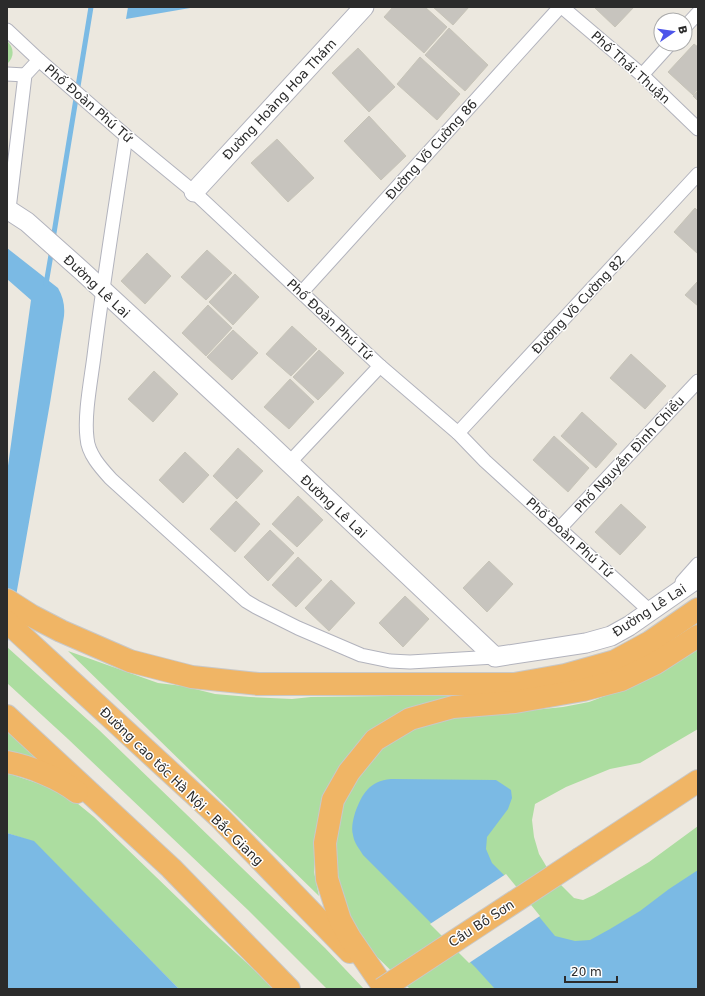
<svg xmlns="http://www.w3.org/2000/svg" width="705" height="996" viewBox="0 0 705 996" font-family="'DejaVu Sans',sans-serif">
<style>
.green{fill:#acdda0}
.water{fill:#7bbae4}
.pier{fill:#ece8df}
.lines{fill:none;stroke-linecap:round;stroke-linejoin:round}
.stream{stroke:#7bbae4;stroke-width:5}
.building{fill:#c7c4be;stroke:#c7c4b8}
.street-casing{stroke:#b2b3bd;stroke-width:15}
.secondary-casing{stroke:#b2b3bd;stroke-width:21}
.highway-casing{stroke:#c8c8c8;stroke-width:24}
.street{stroke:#fff;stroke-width:13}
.secondary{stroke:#fff;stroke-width:19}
.highway{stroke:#f0b565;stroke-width:22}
.highway-bridge-casing{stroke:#c8c8c8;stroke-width:24;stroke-linecap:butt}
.highway-bridge{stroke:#f0b565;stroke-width:22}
.labels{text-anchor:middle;stroke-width:3;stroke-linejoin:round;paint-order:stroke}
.street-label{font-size:13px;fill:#2b2b2b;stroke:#fff}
</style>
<rect width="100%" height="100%" fill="#ece8df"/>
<g class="green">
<path d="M7,41C14,47 15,57 7,64Z"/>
<path d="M7,647L99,730L325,948L364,989H327L248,910L68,739L7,683Z"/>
<path d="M698,647V729L640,763L610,769L566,787L535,804L532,820L534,837L539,854L552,876L574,898L583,900L594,895L649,862L698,826V989H410L374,954L355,928L342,907L333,864L344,797L383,742L420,721L563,707L589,702L621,690Z"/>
<path d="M68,651L158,683L183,686L215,694L250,697L292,699L311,697L469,695L380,727L315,854L314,872L319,896Z"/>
<path d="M7,723L56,768L7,755Z"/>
<path d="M7,773L49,787L72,799L94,817L211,930L275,989H179L34,842L7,833Z"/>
</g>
<g class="water">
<path d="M128,7H196L126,19Z"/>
<path d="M7,248L58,288C63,297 65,305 64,316L50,403L7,647V473L31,300L7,279Z"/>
<path d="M391,779L496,780L511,790L512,798L508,809L487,837L486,849L492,863L509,880L555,936L575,941L590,940L610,929L640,911L669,889L698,870V989H495L476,968L363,855C359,848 354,843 353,835C351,828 353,820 355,813C362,794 369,781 391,779Z"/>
<path d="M7,833L34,841L179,989H7Z"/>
</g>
<path class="pier" d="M506,874L540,916L469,963L430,924Z"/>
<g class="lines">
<g class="stream">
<path d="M53,239L91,7"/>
<path d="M46,284L52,249"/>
</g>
</g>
<g class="building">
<path d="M393,7H425L447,27L424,53L384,17Z"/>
<path d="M433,7H469L453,25Z"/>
<path d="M594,7H634L615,27Z"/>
<path d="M449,28L488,65L465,91L425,55Z"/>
<path d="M694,44L698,47V89L693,95L668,72Z"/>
<path d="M358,48L395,87L369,112L332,73Z"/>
<path d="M420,57L460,94L437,120L397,84Z"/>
<path d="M698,91V101L693,96Z"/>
<path d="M369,116L406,156L381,180L344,141Z"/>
<path d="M277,139L314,178L288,202L251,163Z"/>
<path d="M695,208L698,211V254L674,232Z"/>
<path d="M207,250L232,273L206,300L181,277Z"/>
<path d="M147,253L171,276L145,304L121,281Z"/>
<path d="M235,274L259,297L233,325L209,302Z"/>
<path d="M698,281V306L685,295Z"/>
<path d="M208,305L232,328L206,356L182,333Z"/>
<path d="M292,326L317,349L291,376L266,354Z"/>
<path d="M233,330L258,353L232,380L207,357Z"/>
<path d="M319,350L344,373L318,400L293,377Z"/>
<path d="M631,354L666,386L645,409L610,378Z"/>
<path d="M154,371L178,394L153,422L128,399Z"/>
<path d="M290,379L314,402L289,429L264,407Z"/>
<path d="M582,412L617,444L596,468L561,436Z"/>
<path d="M554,436L589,468L568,492L533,460Z"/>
<path d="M238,448L263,471L237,499L213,476Z"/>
<path d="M185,452L209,475L183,503L159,480Z"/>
<path d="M298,496L323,520L297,547L272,524Z"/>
<path d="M236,501L260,524L235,552L210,529Z"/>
<path d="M621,504L646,527L620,555L595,532Z"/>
<path d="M270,530L294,553L268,581L244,557Z"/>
<path d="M298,557L322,580L296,607L272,585Z"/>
<path d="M489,561L513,584L487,612L463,588Z"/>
<path d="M331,580L355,603L329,631L305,608Z"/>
<path d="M405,596L429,619L403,647L379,623Z"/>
</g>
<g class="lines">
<g class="street-casing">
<g id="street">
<path d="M562,7L642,75L698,129"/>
<path d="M685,27L698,13"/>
<path d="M7,30L39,60L126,136L194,192L380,366L458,433L485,461L651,612"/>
<path d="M7,74L25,75"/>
<path d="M642,75L670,44"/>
<path d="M126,136C115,210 103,283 94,356C91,380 84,415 87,438C88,454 101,468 111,479L246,601L256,607L298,628L361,655L390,661L410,662L495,657"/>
<path d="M9,209L25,75L39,60"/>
<path d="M302,292L560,7"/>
<path d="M458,433L698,174"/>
<path d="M289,463L380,366"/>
<path d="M560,528L698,381"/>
<path d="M682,582L698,564"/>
</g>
</g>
<g class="secondary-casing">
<g id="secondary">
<path d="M194,192L364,7"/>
<path d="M7,209L27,222L82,271L264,439L495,657L586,643L611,636L629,626L698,578"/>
</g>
</g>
<g class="highway-casing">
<g id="highway">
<path d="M7,600L32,616L61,631L130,661L192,677L258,684H514L565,675L615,661L650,642L698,609"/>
<path d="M7,622L220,818L350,952"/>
<path d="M7,716L171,868L289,989"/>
<path d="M7,762C29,766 59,778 77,792"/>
<path d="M581,858L698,781"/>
<path d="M385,989L350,938L340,920L327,879L325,843L333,800L349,772L375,740L410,719L453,707L515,702L583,690L621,680L656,663L698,636"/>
</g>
</g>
<use href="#street" class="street"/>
<use href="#secondary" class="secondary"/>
<use href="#highway" class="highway"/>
<g class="highway-bridge-casing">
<path id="highway-bridge" d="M382,989L581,858"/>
</g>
<use href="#highway-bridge" class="highway-bridge"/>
</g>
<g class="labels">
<g class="street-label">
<text transform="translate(631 67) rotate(42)" y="5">Phố Thái Thuận</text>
<text transform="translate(279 99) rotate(-47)" y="5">Đường Hoàng Hoa Thám</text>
<text transform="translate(89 103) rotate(41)" y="5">Phố Đoàn Phú Tứ</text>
<text transform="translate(431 149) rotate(-48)" y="5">Đường Võ Cường 86</text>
<text transform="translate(97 286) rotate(43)" y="5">Đường Lê Lai</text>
<text transform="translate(578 304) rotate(-47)" y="5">Đường Võ Cường 82</text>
<text transform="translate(330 319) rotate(43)" y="5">Phố Đoàn Phú Tứ</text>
<text transform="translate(629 454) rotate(-47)" y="5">Phố Nguyễn Đình Chiểu</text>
<text transform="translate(334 506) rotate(43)" y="5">Đường Lê Lai</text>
<text transform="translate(570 537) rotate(42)" y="5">Phố Đoàn Phú Tứ</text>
<text transform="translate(649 610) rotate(-33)" y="5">Đường Lê Lai</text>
<text transform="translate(182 786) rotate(44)" y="5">Đường cao tốc Hà Nội - Bắc Giang</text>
<text transform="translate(481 923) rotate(-33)" y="5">Cầu Bồ Sơn</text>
</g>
</g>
<rect width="705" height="996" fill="none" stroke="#2b2b2b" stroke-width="16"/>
<g transform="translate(673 32) rotate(77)"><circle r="19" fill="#ffffff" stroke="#aaaaaa"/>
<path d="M0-3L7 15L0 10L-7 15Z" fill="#4d55ea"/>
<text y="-6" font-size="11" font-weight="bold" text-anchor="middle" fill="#2b2b2b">B</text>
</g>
<path d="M565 976v6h52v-6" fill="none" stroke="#2b2b2b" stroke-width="2"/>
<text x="571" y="976" font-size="12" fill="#2b2b2b" stroke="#ffffff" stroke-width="3" paint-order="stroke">20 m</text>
</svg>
